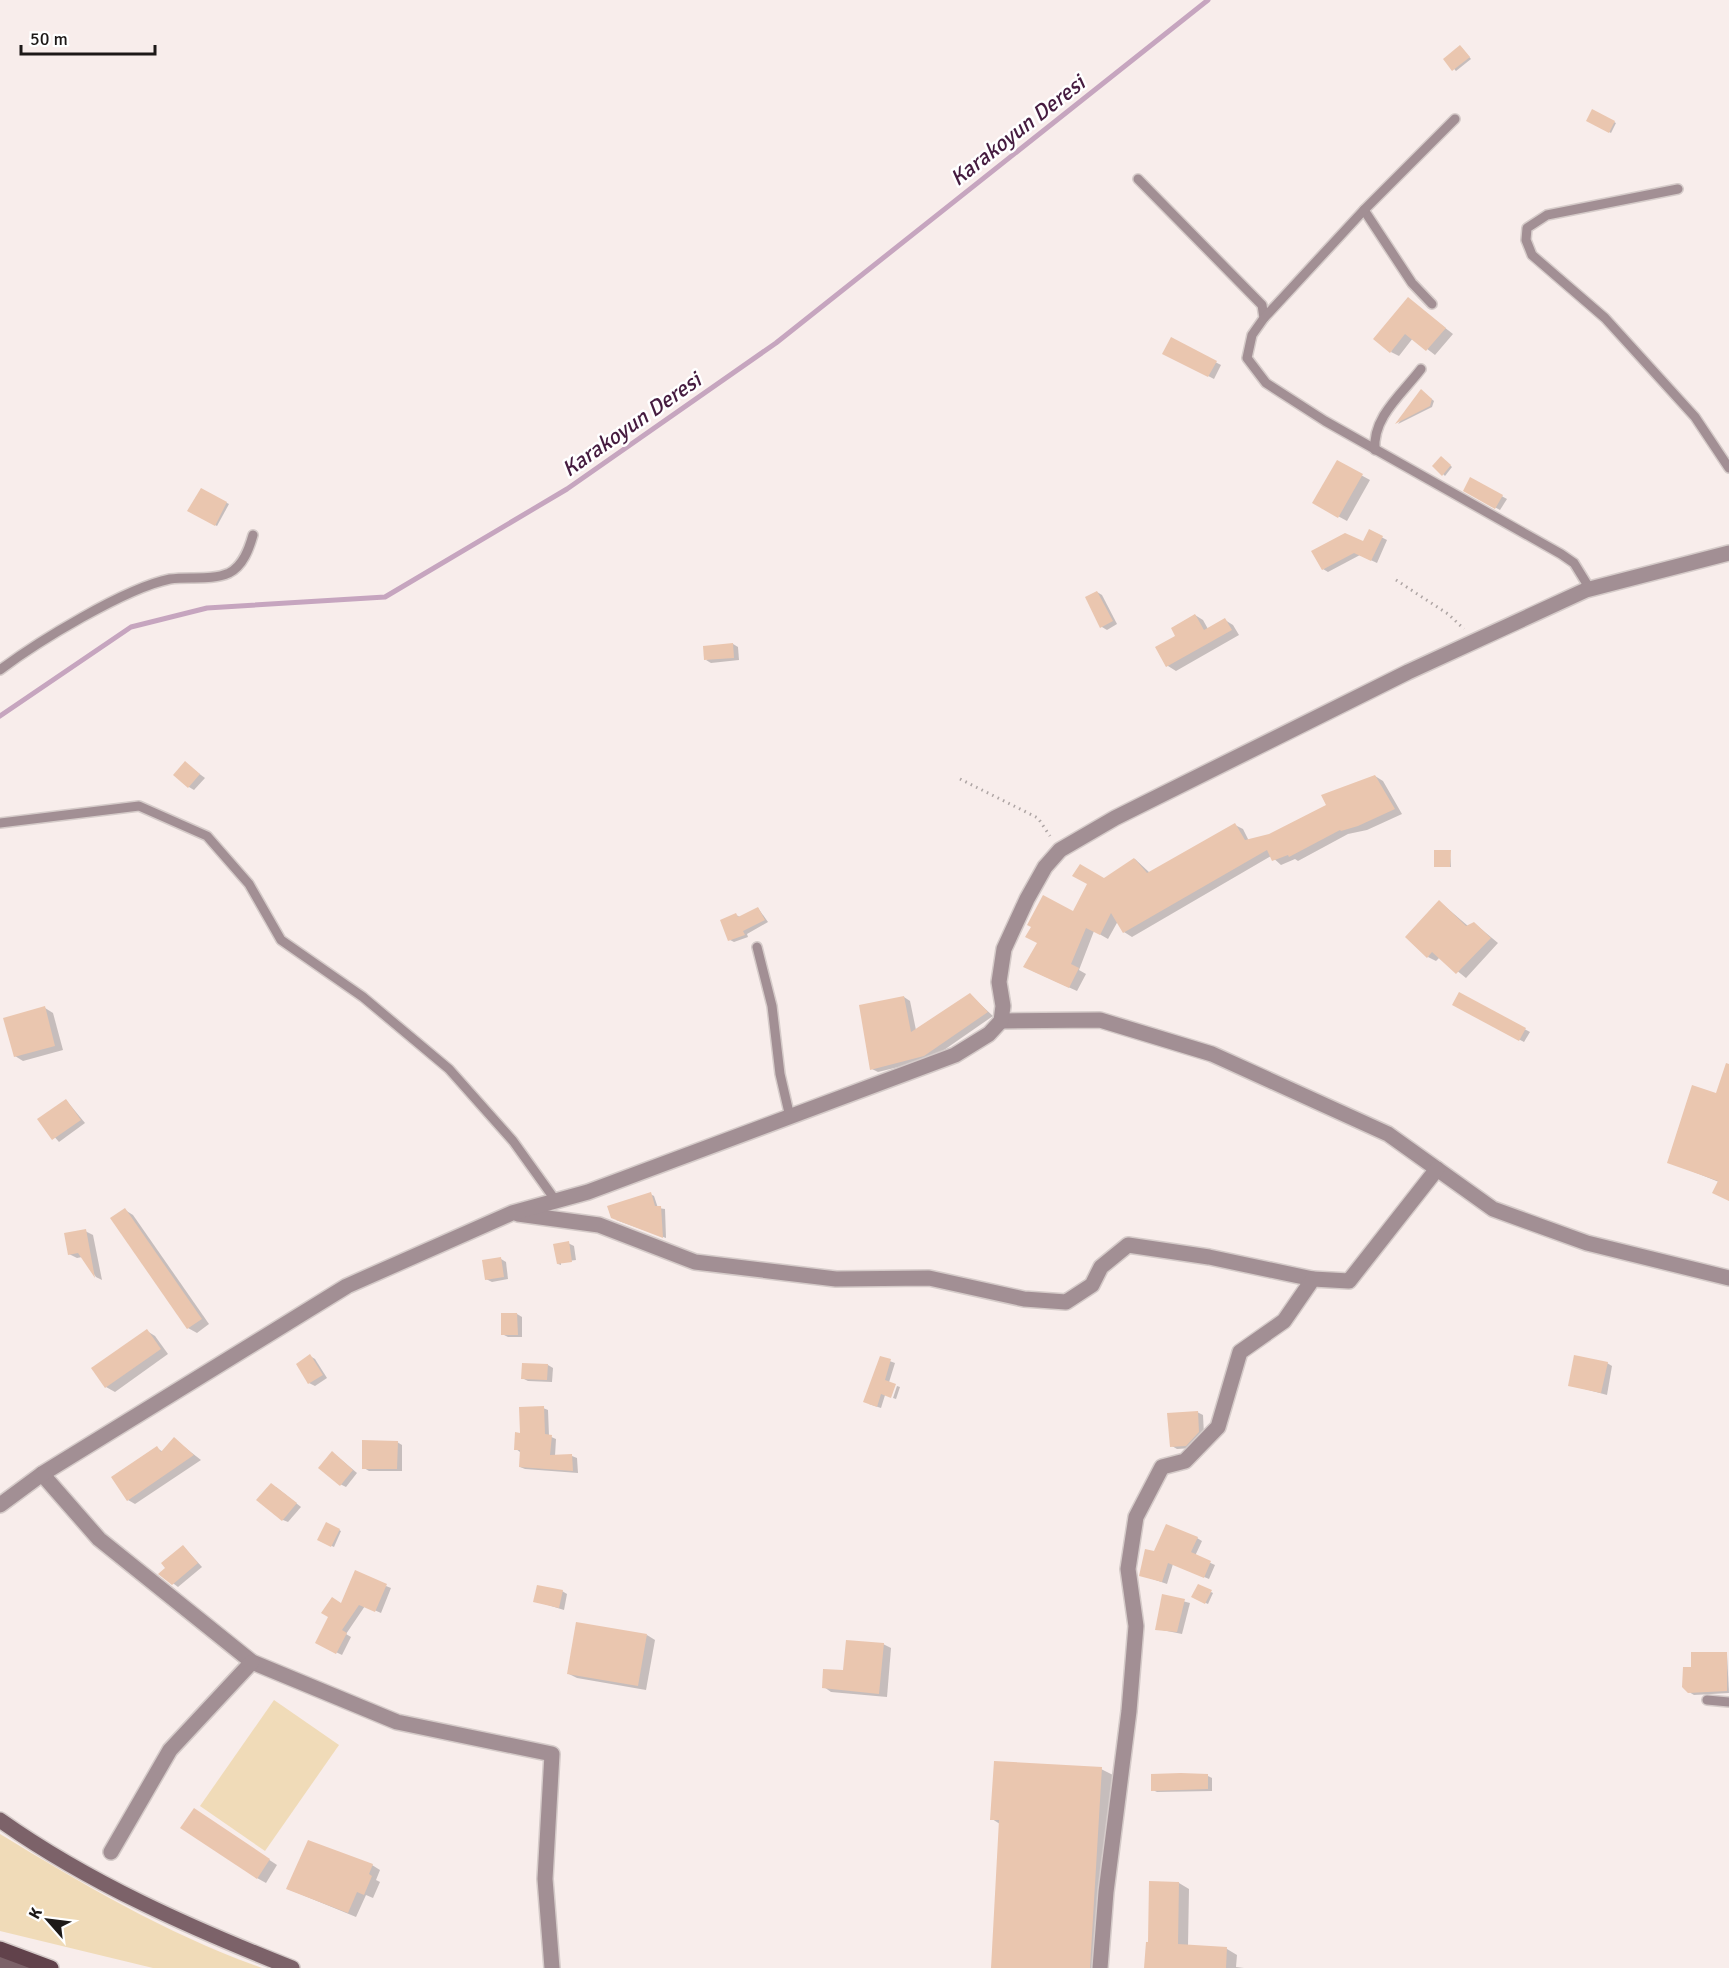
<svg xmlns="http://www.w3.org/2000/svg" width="1729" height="1968" viewBox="0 0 1729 1968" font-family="Signika,sans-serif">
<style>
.green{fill:#f0dbb8}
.shadow{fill:#0003}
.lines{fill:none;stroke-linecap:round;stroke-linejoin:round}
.stream{stroke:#c6a5bf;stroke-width:5}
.building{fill:#eac6af}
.lane-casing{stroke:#d5cbc9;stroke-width:12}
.street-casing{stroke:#d5cbc9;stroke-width:18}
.secondary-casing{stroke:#d5cbc9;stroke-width:18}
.primary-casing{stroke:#d5cbc9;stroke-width:18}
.path{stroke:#aea5a4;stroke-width:3;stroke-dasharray:1.5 4.5;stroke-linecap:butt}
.lane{stroke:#a28f94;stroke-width:9}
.street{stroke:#a28f94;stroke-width:15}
.secondary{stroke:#7c6269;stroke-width:15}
.primary{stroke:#61424b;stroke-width:15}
.labels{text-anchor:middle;stroke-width:5;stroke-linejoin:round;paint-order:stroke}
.water-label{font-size:22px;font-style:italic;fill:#451b3f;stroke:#fff}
</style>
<rect width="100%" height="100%" fill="#f8edeb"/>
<g class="green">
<path d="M274,1700L339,1745L265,1851L200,1806Z"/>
<path d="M0,1834C84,1885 169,1935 262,1968H153L0,1931Z"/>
</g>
<g class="shadow">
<path d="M1462,48L1471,59L1456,71L1445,59Z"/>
<path d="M1593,111L1616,123L1611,133L1588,120Z"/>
<path d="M1408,299L1453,334L1435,355L1413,338L1399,356L1391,352Z"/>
<path d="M1171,339L1221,365L1214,379L1164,353Z"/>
<path d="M1422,391L1434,401L1432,407L1398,424Z"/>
<path d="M1443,459L1452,467L1445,476L1443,474Z"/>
<path d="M1337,462L1370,480L1347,521L1314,503Z"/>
<path d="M1471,479L1507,499L1500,510L1465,491Z"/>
<path d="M201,490L229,504L217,526L189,511Z"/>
<path d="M1369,531L1387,540L1377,563L1360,555L1328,572L1323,569L1364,543Z"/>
<path d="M1097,592L1102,595L1117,624L1107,630L1102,627Z"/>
<path d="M1195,615L1203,620L1208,629L1225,620L1233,625L1239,635L1176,671L1168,666L1157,648L1177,636Z"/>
<path d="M733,644L738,647L739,660L711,663L706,660Z"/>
<path d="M185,763L205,778L194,790L189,787Z"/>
<path d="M1375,776L1383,781L1402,814L1367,830L1348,834L1298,861L1295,859L1281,865L1271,856L1132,937L1124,932L1118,921L1108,939L1094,931L1079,970L1086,974L1077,991L1033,971L1074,913L1105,879L1135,859L1150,873L1235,825L1243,829L1249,841L1269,835L1328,805Z"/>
<path d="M1450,851L1451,867H1438Z"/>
<path d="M1440,902L1468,926L1474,923L1498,943L1466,978L1440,957L1436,961L1428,957Z"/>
<path d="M758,908L768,922L747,934L748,937L734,942L730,940L736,915L740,917Z"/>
<path d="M1460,994L1530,1032L1524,1042L1454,1005Z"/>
<path d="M970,995L993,1016L931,1059L878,1072L872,1069L904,997L910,1001L916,1030Z"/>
<path d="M45,1008L53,1013L63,1050L23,1061L15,1056Z"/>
<path d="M1729,1079V1201L1719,1182L1669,1162Z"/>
<path d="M66,1100L85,1123L59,1142L39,1119Z"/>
<path d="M650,1194L654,1196L658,1208L665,1209L666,1238L616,1220Z"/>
<path d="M125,1210L133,1215L209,1324L197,1333L188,1328Z"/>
<path d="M85,1231L93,1235L102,1280L96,1277L82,1257L77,1258L69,1254Z"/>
<path d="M568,1243L574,1246L576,1260L561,1262V1265L558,1264Z"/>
<path d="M501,1259L506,1262L508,1279L492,1282L486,1279Z"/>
<path d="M502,1314H517L522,1317V1337H508L502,1334Z"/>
<path d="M147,1331L155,1336L168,1354L115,1392L106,1387L93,1369Z"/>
<path d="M310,1356L315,1359L327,1378L315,1386L309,1383Z"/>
<path d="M881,1358L895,1363L881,1408L869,1404Z"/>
<path d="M1607,1363L1612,1366L1607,1395L1570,1385Z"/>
<path d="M548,1365L553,1368L552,1382L528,1381L522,1378Z"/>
<path d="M897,1386L900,1387L896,1399L893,1398Z"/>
<path d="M543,1408L548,1410L549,1436L556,1439L555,1456H572L577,1458L578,1473L525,1469L520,1467V1452L516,1449L522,1434Z"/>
<path d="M1197,1412L1203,1415L1204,1435L1192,1448L1177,1449L1172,1446Z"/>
<path d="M174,1439L201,1460L135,1504L128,1500L157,1448L163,1452Z"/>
<path d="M397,1442L402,1445V1471H369L364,1468Z"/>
<path d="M337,1456L357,1473L346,1487L340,1484Z"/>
<path d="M276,1487L301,1507L288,1522L283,1520Z"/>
<path d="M327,1524L341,1531L334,1547L319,1540Z"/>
<path d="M1197,1538L1202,1541L1195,1556L1215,1565L1209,1579L1173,1564L1167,1584L1141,1575L1155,1553Z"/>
<path d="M183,1546L202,1567L178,1587L161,1574Z"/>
<path d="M386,1586L391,1588L381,1613L365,1606L346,1634L351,1637L342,1655L317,1643L342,1605Z"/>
<path d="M1199,1586L1213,1593L1208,1604L1193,1597Z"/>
<path d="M562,1591L567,1594L564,1610L535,1601Z"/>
<path d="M1163,1596L1190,1603L1182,1634L1157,1629Z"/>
<path d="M647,1635L655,1640L646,1690L577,1678L569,1674Z"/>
<path d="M883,1644L891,1648L887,1697L831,1692L824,1687Z"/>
<path d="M1727,1654L1729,1693L1694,1695L1689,1692L1692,1669Z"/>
<path d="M1101,1769L1113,1775L1102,1968H992L1000,1824L992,1819Z"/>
<path d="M1208,1776L1212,1778V1791L1157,1792L1153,1790Z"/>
<path d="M202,1815L277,1865L266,1883L257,1878Z"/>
<path d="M372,1865L380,1870L376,1880L380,1882L373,1898L366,1895L356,1917L288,1889Z"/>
<path d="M1179,1883L1189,1889L1188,1946L1227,1949L1237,1955L1236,1967L1244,1968H1145L1150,1943Z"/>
</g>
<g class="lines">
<path class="stream" d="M0,716L131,627L207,608L385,597L567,489L776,343L1208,0"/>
</g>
<g class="building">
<path d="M1460,45L1470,57L1452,71L1443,59Z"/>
<path d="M1592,109L1615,121L1609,133L1586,121Z"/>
<path d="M1408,297L1446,328L1426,351L1405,334L1390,353L1373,339Z"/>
<path d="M1171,337L1217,361L1208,377L1162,354Z"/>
<path d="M1421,389L1432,399L1430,406L1395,424Z"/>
<path d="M1441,456L1451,465L1442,476L1432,466Z"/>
<path d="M1337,460L1363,474L1338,518L1312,503Z"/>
<path d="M1470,477L1503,495L1495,509L1463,491Z"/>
<path d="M201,488L227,502L215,526L187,511Z"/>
<path d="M1369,529L1383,536L1371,561L1354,553L1322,570L1311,551L1345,533L1363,541Z"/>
<path d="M1097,591L1113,621L1100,628L1085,597Z"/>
<path d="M1195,614L1204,630L1225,618L1232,630L1166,667L1155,647L1175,636L1171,628Z"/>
<path d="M733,643L734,658L704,660L703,646Z"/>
<path d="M185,761L200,774L188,788L173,775Z"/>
<path d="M1375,775L1395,809L1358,826L1341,831L1340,830L1289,857L1288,855L1272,861L1267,850L1123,933L1111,913L1100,935L1086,928L1071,964L1079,968L1069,988L1023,967L1037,943L1025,937L1031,927L1027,925L1043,895L1073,911L1087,884L1072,876L1080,864L1104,878L1134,858L1147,873L1235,823L1245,840L1269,834L1326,805L1321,795Z"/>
<path d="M1434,850H1451L1450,867H1434Z"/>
<path d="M1439,900L1466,926L1474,922L1491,938L1456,974L1432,952L1427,958L1405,937Z"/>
<path d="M758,907L765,920L743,931L745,935L728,941L720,920L736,913L738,917Z"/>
<path d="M1459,992L1526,1028L1519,1041L1452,1005Z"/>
<path d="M970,993L988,1012L924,1056L870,1070L859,1005L904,996L911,1032Z"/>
<path d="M45,1006L55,1046L14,1057L3,1018Z"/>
<path d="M1726,1063L1729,1064V1201L1712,1193L1718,1181L1667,1163L1692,1085L1716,1093Z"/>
<path d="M66,1099L81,1120L52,1140L37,1119Z"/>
<path d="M651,1192L655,1206H661L663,1238L611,1218L607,1206Z"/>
<path d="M125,1208L202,1319L187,1329L110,1218Z"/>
<path d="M86,1229L95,1278L78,1253L68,1255L64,1233Z"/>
<path d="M569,1241L572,1262L557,1264L553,1244Z"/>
<path d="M501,1257L504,1277L485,1280L482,1260Z"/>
<path d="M501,1313H517L518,1335H501Z"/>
<path d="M147,1329L161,1349L105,1388L91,1368Z"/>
<path d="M310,1354L323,1375L308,1384L296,1364Z"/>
<path d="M1574,1355L1608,1362L1601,1393L1568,1386Z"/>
<path d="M880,1356L891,1359L885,1380L896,1384L891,1398L881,1394L877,1407L863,1402Z"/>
<path d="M522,1363L548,1364L547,1380L521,1379Z"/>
<path d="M544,1406L545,1434L552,1435L550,1455L572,1454L573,1471L519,1467L520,1450H514L515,1432L520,1433L519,1407Z"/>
<path d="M1198,1411L1199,1432L1186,1446L1170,1447L1167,1413Z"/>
<path d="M174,1437L194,1455L127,1501L111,1477L157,1446L161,1452Z"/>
<path d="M362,1440L398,1441L397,1469H362Z"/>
<path d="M332,1451L353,1470L340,1486L318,1468Z"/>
<path d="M271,1483L297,1503L282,1521L256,1500Z"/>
<path d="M326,1522L340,1529L331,1547L317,1540Z"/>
<path d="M1166,1524L1198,1537L1191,1552L1211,1561L1204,1578L1168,1563L1162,1582L1139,1576L1145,1549L1154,1551Z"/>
<path d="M183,1545L198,1563L172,1585L158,1574L165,1568L161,1563Z"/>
<path d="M355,1570L387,1584L375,1612L359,1605L342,1630L347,1633L336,1654L315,1643L328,1617L321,1613L332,1597L341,1603Z"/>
<path d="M1198,1584L1212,1590L1205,1604L1191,1597Z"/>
<path d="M537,1585L563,1590L559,1608L533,1602Z"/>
<path d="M1162,1594L1185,1599L1177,1632L1155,1630Z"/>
<path d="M576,1622L647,1634L638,1686L567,1674Z"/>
<path d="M846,1640L884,1643L879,1694L822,1688L823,1669L843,1670Z"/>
<path d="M1691,1652H1727V1691L1688,1693L1682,1687L1683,1667H1691Z"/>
<path d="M994,1761L1102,1767L1090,1968H991L999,1820H990Z"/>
<path d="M1181,1773L1208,1774V1789L1151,1791V1774Z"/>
<path d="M194,1808L270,1859L257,1879L180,1828Z"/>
<path d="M308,1840L373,1864L369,1874L372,1876L364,1895L357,1892L348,1913L286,1889Z"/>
<path d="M1149,1881L1179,1882L1178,1944L1227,1947L1226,1968H1144L1146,1942H1148Z"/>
</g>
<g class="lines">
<g class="lane-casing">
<g id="lane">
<path d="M1138,179L1262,305L1264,318L1252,335L1247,358L1266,383L1325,421L1561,554L1574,563L1590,589"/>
<path d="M1678,189L1547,215L1527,228L1526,240L1532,255L1605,318L1695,417L1729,468"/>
<path d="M1364,210L1412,283L1432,304"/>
<path d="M1264,318L1364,210L1455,119"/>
<path d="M1375,450C1372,417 1403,393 1421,369"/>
<path d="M0,670C37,642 125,588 170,579C189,576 211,581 229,573C243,566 249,549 253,535"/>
<path d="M0,823L139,806L207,836L249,884L281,940L363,997L449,1069L513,1141L556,1201"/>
<path d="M757,947L772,1006L780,1074L790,1117"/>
<path d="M1707,1700L1729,1702"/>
</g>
</g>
<g class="street-casing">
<g id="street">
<path d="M1001,1021L1100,1020L1212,1054L1388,1134L1493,1209L1587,1243L1729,1278"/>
<path d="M518,1214L599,1225L695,1262L836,1279L929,1278L1024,1299L1066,1302L1092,1285L1101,1267L1128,1245L1209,1257L1313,1279"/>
<path d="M42,1474L99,1539L252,1662L397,1722L552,1754L545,1879L552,1968"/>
<path d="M0,1505L42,1474L347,1286L512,1213L588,1192L955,1055L989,1034L1001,1021L1003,1006L999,982L1004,949L1027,899L1045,867L1060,850L1115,818L1408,672L1586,590L1729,553"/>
<path d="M111,1852L170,1750L252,1662"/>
<path d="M1100,1968L1106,1892L1129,1711L1136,1626L1128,1569L1136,1517L1162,1467L1185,1461L1218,1427L1240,1352L1284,1321L1313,1279L1349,1281L1437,1169"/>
</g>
</g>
<g class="secondary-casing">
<g id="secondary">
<path d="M0,1820C89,1883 191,1928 292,1968"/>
<path d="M0,1964L22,1968"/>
</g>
</g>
<g class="primary-casing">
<path id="primary" d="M0,1949L51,1968"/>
</g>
<g class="path">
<path d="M1396,580L1448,614L1464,629"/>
<path d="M960,779L1038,818L1050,836"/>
</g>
<use href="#lane" class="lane"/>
<use href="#street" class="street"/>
<use href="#secondary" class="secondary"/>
<use href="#primary" class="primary"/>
</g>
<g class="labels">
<g class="water-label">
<text transform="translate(1017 130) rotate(-38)" y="8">Karakoyun Deresi</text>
<text transform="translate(631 424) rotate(-35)" y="8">Karakoyun Deresi</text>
</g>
</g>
<g transform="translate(48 1920) rotate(298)" stroke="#ffffff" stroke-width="4.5" paint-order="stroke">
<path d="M0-4.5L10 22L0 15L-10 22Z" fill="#1d1918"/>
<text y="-9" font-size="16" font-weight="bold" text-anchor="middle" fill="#1d1918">K</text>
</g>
<path d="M21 45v9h134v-9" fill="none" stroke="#1d1918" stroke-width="3"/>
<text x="30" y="45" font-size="18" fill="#1d1918" stroke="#ffffff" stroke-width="4.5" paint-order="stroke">50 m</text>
</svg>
